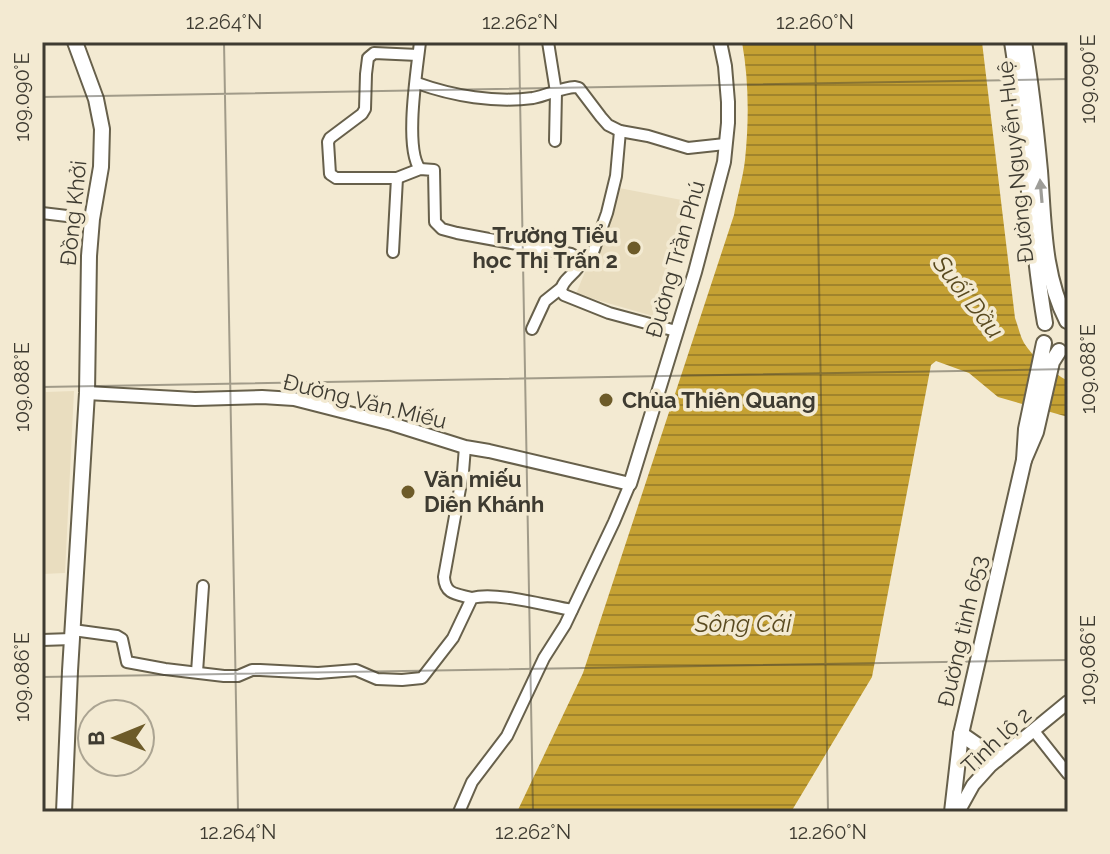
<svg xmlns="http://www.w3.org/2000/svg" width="1110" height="854" viewBox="0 0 1110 854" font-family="Raleway,sans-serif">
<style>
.built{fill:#e9ddbf}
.water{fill:url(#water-rules)}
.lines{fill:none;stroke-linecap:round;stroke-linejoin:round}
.minor-casing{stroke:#67604b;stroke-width:14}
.tertiary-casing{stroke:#67604b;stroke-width:16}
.secondary-casing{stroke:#67604b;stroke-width:18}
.minor{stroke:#fff;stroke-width:10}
.tertiary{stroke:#fff;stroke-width:12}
.secondary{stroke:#fff;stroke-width:14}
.oneway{fill:#9e9d98}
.ticks{fill:none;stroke:#3e3b31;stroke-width:2;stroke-opacity:0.45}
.poi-dot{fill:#6d5b29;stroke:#f3ead2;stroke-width:3}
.labels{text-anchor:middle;stroke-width:7;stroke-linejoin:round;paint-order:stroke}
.street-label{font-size:22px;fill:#3e3b31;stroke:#f3ead2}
.poi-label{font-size:22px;font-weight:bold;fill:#3e3b31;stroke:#f3ead2;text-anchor:start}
.water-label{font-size:24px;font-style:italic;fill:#594a1f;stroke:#f3ead2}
.neatline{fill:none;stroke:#3e3b31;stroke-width:3}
.ticks-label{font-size:20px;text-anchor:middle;fill:#3e3b31}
</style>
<defs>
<pattern id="water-rules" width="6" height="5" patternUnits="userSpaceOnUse" patternTransform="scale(2)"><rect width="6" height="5" fill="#c5a133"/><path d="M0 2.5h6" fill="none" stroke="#a1842c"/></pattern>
</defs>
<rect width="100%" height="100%" fill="#f3ead2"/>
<g class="built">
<path d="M619,188L687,201L653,316L576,294Z"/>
<path d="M42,363L46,392L74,391L65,573L42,574Z"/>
</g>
<path class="water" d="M742,42H982L1015,318C1018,326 1020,336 1024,343C1034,359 1052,372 1068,381V417L998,397L969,373L936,361L931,365L872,677L791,812H517L583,673L734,215C737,197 743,178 745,160C749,121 749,81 742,42Z"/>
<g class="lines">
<g class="minor-casing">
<g id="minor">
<path d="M420,42C417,70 404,148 420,169"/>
<path d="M548,42L556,92L555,141"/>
<path d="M418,55L374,53L368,58L366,74L365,109L362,114L330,138L328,142L330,174L336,178H397L420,169L434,170L435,222L442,229L457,233L571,254L579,258L581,263C576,274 562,279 561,291L564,295L609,313L676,331"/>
<path d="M417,83C453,96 495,103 533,98C548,95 561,88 575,87L579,88L601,117L608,125L620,131L648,136L688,148L725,144"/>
<path d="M42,213L92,219"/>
<path d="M393,252L397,178"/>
<path d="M581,263L587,261L592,255L607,213L616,176L620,131"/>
<path d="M532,329L545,301L560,289"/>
<path d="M465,447L463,472L444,577C445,595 457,594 472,598"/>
<path d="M73,630L117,636L122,639L127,662L165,669L224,676H238L252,670H260L318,673L356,670L377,679L402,680L422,678L453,638L472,598C495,591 547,606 572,610"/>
<path d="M42,640L72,639"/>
<path d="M197,672L203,586"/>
<path d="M1034,731L1068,774"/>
<path d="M459,812L472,782L507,736L544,658L565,625L614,522L630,484"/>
</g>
</g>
<g class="tertiary-casing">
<g id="tertiary">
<path d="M87,393L195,399L262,397L294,399L392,424L465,447L489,451L630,484L695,272L724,162L728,123V102L725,66L720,42"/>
<path d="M958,812L973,785L991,765L1068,702"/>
</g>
</g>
<g class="secondary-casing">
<g id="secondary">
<path d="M1012,42C1027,135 1029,230 1045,323"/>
<path d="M1024,42C1031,84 1036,128 1040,171C1044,222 1043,275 1067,321"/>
<path d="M1044,343L1026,429L1024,460L1036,432L1052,362L1059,351"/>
<path d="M961,734L997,759"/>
<path d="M64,812L70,671L87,393L89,256L92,219L101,167L102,129L96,99L75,42"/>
<path d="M952,812L961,734L1024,460"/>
</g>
</g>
<use href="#minor" class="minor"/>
<use href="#tertiary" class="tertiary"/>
<use href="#secondary" class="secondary"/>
</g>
<defs><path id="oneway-solid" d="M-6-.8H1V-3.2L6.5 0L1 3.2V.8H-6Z" transform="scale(2)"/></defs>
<use class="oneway" href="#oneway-solid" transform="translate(1041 191) rotate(-95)"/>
<path class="ticks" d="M224,42L238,812M519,42L533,812M815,42L828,812M42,97L1068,79M42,387L1068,369M42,677L1068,660"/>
<g class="poi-dot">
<circle cx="634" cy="248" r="8"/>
<circle cx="606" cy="400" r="8"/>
<circle cx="408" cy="492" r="8"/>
</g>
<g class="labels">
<g class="street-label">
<text transform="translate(1015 162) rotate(-96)" y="8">Đường Nguyễn Huệ</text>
<text transform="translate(73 213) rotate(-84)" y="8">Đồng Khởi</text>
<text transform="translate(675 259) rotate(-74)" y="8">Đường Trần Phú</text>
<text transform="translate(365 401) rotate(14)" y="8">Đường Văn Miếu</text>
<text transform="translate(962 631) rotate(-77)" y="8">Đường tỉnh 653</text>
<text transform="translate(996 740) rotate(-43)" y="8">Tỉnh lộ 2</text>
</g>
<g class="poi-label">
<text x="618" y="243" text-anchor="end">Trường Tiểu<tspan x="618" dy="25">học Thị Trấn 2</tspan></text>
<text x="622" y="408">Chùa Thiên Quang</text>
<text x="424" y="487">Văn miếu<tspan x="424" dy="25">Diên Khánh</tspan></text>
</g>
<g class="water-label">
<text transform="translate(968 297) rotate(52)" y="8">Suối Dầu</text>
<text x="743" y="632">Sông Cái</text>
</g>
</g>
<rect width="1110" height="854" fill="none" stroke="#f3ead2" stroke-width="88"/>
<g transform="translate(116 738) rotate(269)"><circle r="38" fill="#f3ead2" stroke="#aba492" stroke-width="2"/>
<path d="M0-6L14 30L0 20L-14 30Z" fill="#6d5b29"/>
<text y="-12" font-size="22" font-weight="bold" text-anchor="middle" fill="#3e3b31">B</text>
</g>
<rect x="44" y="44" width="1022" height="766" class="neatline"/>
<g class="ticks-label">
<text x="224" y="29">12.264°N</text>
<text x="520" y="29">12.262°N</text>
<text x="815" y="29">12.260°N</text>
<text transform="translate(1088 79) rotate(-90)" y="7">109.090°E</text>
<text transform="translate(22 97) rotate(-90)" y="7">109.090°E</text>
<text transform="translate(1088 369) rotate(-90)" y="7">109.088°E</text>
<text transform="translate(22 387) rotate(-90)" y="7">109.088°E</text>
<text transform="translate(1088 660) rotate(-90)" y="7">109.086°E</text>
<text transform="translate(22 677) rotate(-90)" y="7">109.086°E</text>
<text x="238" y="839">12.264°N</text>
<text x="533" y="839">12.262°N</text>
<text x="828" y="839">12.260°N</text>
</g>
</svg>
